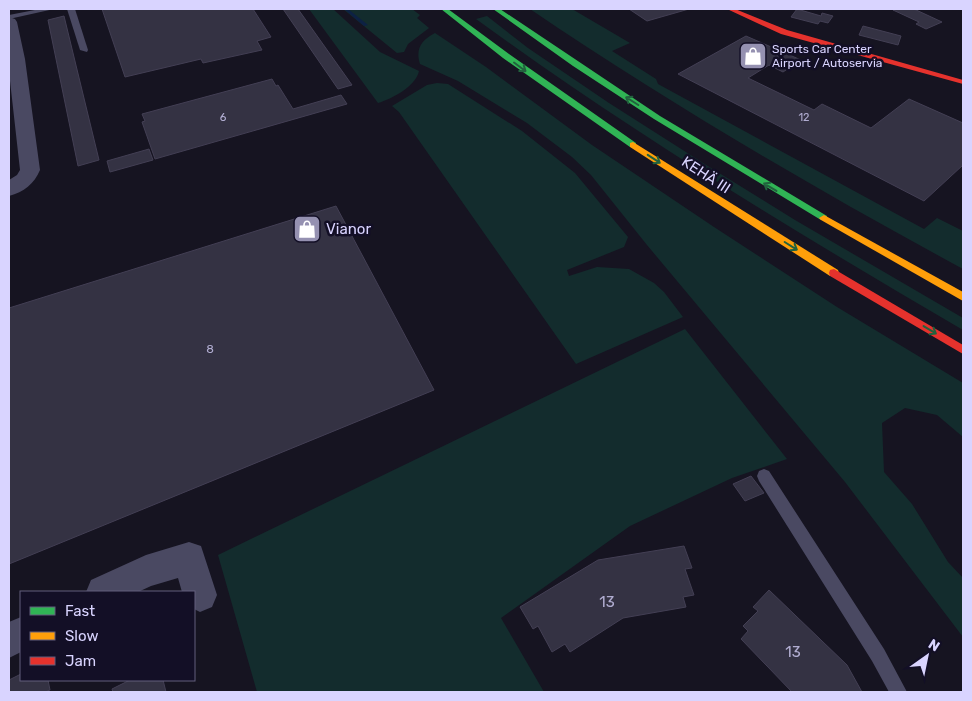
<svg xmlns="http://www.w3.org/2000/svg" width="972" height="701" viewBox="0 0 972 701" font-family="Rubik,sans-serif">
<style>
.green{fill:#132c2d}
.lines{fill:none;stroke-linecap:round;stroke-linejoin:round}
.stream{fill:#0d2144;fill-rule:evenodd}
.building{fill:#343243;stroke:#433f54}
.lane{fill:#4a4962;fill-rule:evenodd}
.street{fill:#4a4962;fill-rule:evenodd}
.fast{fill:#30b455;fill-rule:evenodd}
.slow{fill:#ff9f0a;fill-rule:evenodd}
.jam{fill:#e5322d;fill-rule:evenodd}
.oneway{stroke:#22623e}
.labels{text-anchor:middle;stroke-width:5;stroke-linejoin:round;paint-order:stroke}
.far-number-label{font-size:11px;fill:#b0acd0}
.far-poi-label{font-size:12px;fill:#d9d4ff;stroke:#130f26;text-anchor:start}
.number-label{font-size:12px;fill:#b0acd0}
.street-label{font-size:15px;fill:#d9d4ff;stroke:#130f26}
.poi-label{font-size:15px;fill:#d9d4ff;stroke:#130f26;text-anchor:start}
.near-number-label{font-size:15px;fill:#b0acd0}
</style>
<rect width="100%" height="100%" fill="#161421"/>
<g class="green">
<path d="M309,9H333L380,52L419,71C416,86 392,99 378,103Z"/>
<path d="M343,9H412L420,15L417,18L429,28L408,44L404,52L397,53Z"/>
<path d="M530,9H572L630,43L612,51L656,79L658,84L924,229L937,218L963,231V269C814,188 670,104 530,9Z"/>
<path d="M487,16L528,48L609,103L711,168L795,220L963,318V330C797,233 632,133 476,19Z"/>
<path d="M435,33L486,67L592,145L714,227L837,307L963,383V437L937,415L905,408L882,423L884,472L912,504L948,562L963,578V637L845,482L647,245L591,175L572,157L527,123L458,81L420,64C415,48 422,40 435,33Z"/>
<path d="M437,83L448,84L522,131L575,173L628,237L624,247L567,270L569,276L597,267L629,269L654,283L664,292L683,317L576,364L399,112L392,106L427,85Z"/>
<path d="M685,329L787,459L732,478L630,526L501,618L544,692H257L218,555Z"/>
</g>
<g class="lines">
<path class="stream" d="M344,9H348L368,25L364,26Z"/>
</g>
<g class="building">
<path d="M102,9H253L271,37L257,41L262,50L203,63L201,59L125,77Z"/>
<path d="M283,9H298L352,85L338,89Z"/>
<path d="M629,9H689L647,21Z"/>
<path d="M797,9L821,16L822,13L833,16L828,23L820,21L818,24L791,17Z"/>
<path d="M896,9H914L942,22L926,29L916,24L919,22L893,10Z"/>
<path d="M64,16L99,160L78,166L48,20Z"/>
<path d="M863,26L901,36L898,45L859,35Z"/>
<path d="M746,36L801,60L783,72L769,65L748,78L814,110L822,104L871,128L909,99L963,123V165L924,201L678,74Z"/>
<path d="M272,79L276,86L278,85L293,109L341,95L347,104L155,159L142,122L145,121L142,114Z"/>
<path d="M149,149L153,160L110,172L107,161Z"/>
<path d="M336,206L434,390L9,564V308Z"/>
<path d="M751,476L764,493L745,501L733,484Z"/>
<path d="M684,546L692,568L685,569L694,595L683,597L686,607L623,618L570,652L565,644L552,652L538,626L533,629L520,607L598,560Z"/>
<path d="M769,590L847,665L862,692H792L741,639L748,631L743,626L758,611L753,607Z"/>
<path d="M21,674V680H48L50,690L45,692H9V680Z"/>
<path d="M130,680H163L166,692H113L112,689Z"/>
</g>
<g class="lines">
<g class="lane">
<path d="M40,9H54L9,19V15Z"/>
<path d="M67,9H75L88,50L87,52L80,50Z"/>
<path d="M764,469L769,471L884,649L907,692H889L872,661L759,481L757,476L759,471Z"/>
</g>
<g class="street">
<path d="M9,17L15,19L17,22L25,59L40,170C34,184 24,192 9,196V180L17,175L20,170L9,72Z"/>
<path d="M189,542L201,546L217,595L212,607L200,612L194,609V592H182L178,578L151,586L138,592H86L91,580L146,555Z"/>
<path d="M21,617V652L9,658V622Z"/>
</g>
<g class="fast">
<path d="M441,9H448L509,54L636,143V147H630L503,58Z"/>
<path d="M493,9H500L660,116L827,216V220H821L654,119L573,66Z"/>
</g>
<g class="slow">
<path d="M633,142L838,270L839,273L838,276H830L630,147V143Z"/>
<path d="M824,215L963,292V301L821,220L819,218Z"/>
</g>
<g class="jam">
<path d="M727,9H735L787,30L963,80V84L781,34Z"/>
<path d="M834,269L963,345V354L830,276L829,273L830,270Z"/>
</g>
</g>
<defs><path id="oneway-shaft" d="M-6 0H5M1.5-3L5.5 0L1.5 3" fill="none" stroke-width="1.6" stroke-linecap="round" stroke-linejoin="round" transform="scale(1.25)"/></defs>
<g class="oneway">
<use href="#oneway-shaft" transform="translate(520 67) rotate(37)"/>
<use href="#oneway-shaft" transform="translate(632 101) rotate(-148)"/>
<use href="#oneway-shaft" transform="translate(654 159) rotate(33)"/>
<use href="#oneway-shaft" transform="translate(770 187) rotate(-149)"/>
<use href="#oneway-shaft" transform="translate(791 246) rotate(32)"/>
<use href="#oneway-shaft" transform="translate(930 330) rotate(31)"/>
</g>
<defs>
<g id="shop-square" transform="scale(1.4375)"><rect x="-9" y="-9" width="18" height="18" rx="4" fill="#9591b1" stroke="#130f26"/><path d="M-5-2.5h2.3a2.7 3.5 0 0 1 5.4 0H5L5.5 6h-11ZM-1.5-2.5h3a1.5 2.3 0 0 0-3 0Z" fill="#fff"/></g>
</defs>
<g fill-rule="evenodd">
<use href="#shop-square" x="753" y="56"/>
<use href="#shop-square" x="307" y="229"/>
</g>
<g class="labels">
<g class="far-number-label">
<text x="223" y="121">6</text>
<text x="804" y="121">12</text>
</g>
<g class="far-poi-label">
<text x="772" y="53">Sports Car Center<tspan x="772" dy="14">Airport / Autoservia</tspan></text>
</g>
<g class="number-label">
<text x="210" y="353">8</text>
</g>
<g class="street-label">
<text transform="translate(706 175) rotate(33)" y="5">KEHÄ III</text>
</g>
<g class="poi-label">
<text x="326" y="234">Vianor</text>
</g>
<g class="near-number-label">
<text x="607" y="607">13</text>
<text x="793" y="657">13</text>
</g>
</g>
<rect width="972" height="701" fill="none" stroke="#d9d4ff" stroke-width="20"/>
<rect x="20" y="591" width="175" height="90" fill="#130f26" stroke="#625e7d"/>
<rect x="30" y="607" width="25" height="8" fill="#30b455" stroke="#625e7d"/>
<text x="65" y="616" font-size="15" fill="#d9d4ff">Fast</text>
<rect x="30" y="632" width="25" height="8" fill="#ff9f0a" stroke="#625e7d"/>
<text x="65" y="641" font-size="15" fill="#d9d4ff">Slow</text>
<rect x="30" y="657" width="25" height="8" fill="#e5322d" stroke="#625e7d"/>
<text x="65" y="666" font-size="15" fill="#d9d4ff">Jam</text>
<g transform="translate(927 656) rotate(33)" stroke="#130f26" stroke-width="4" paint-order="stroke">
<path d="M0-4L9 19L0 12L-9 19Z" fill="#d9d4ff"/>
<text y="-8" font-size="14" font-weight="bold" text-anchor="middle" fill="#d9d4ff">N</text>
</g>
</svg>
